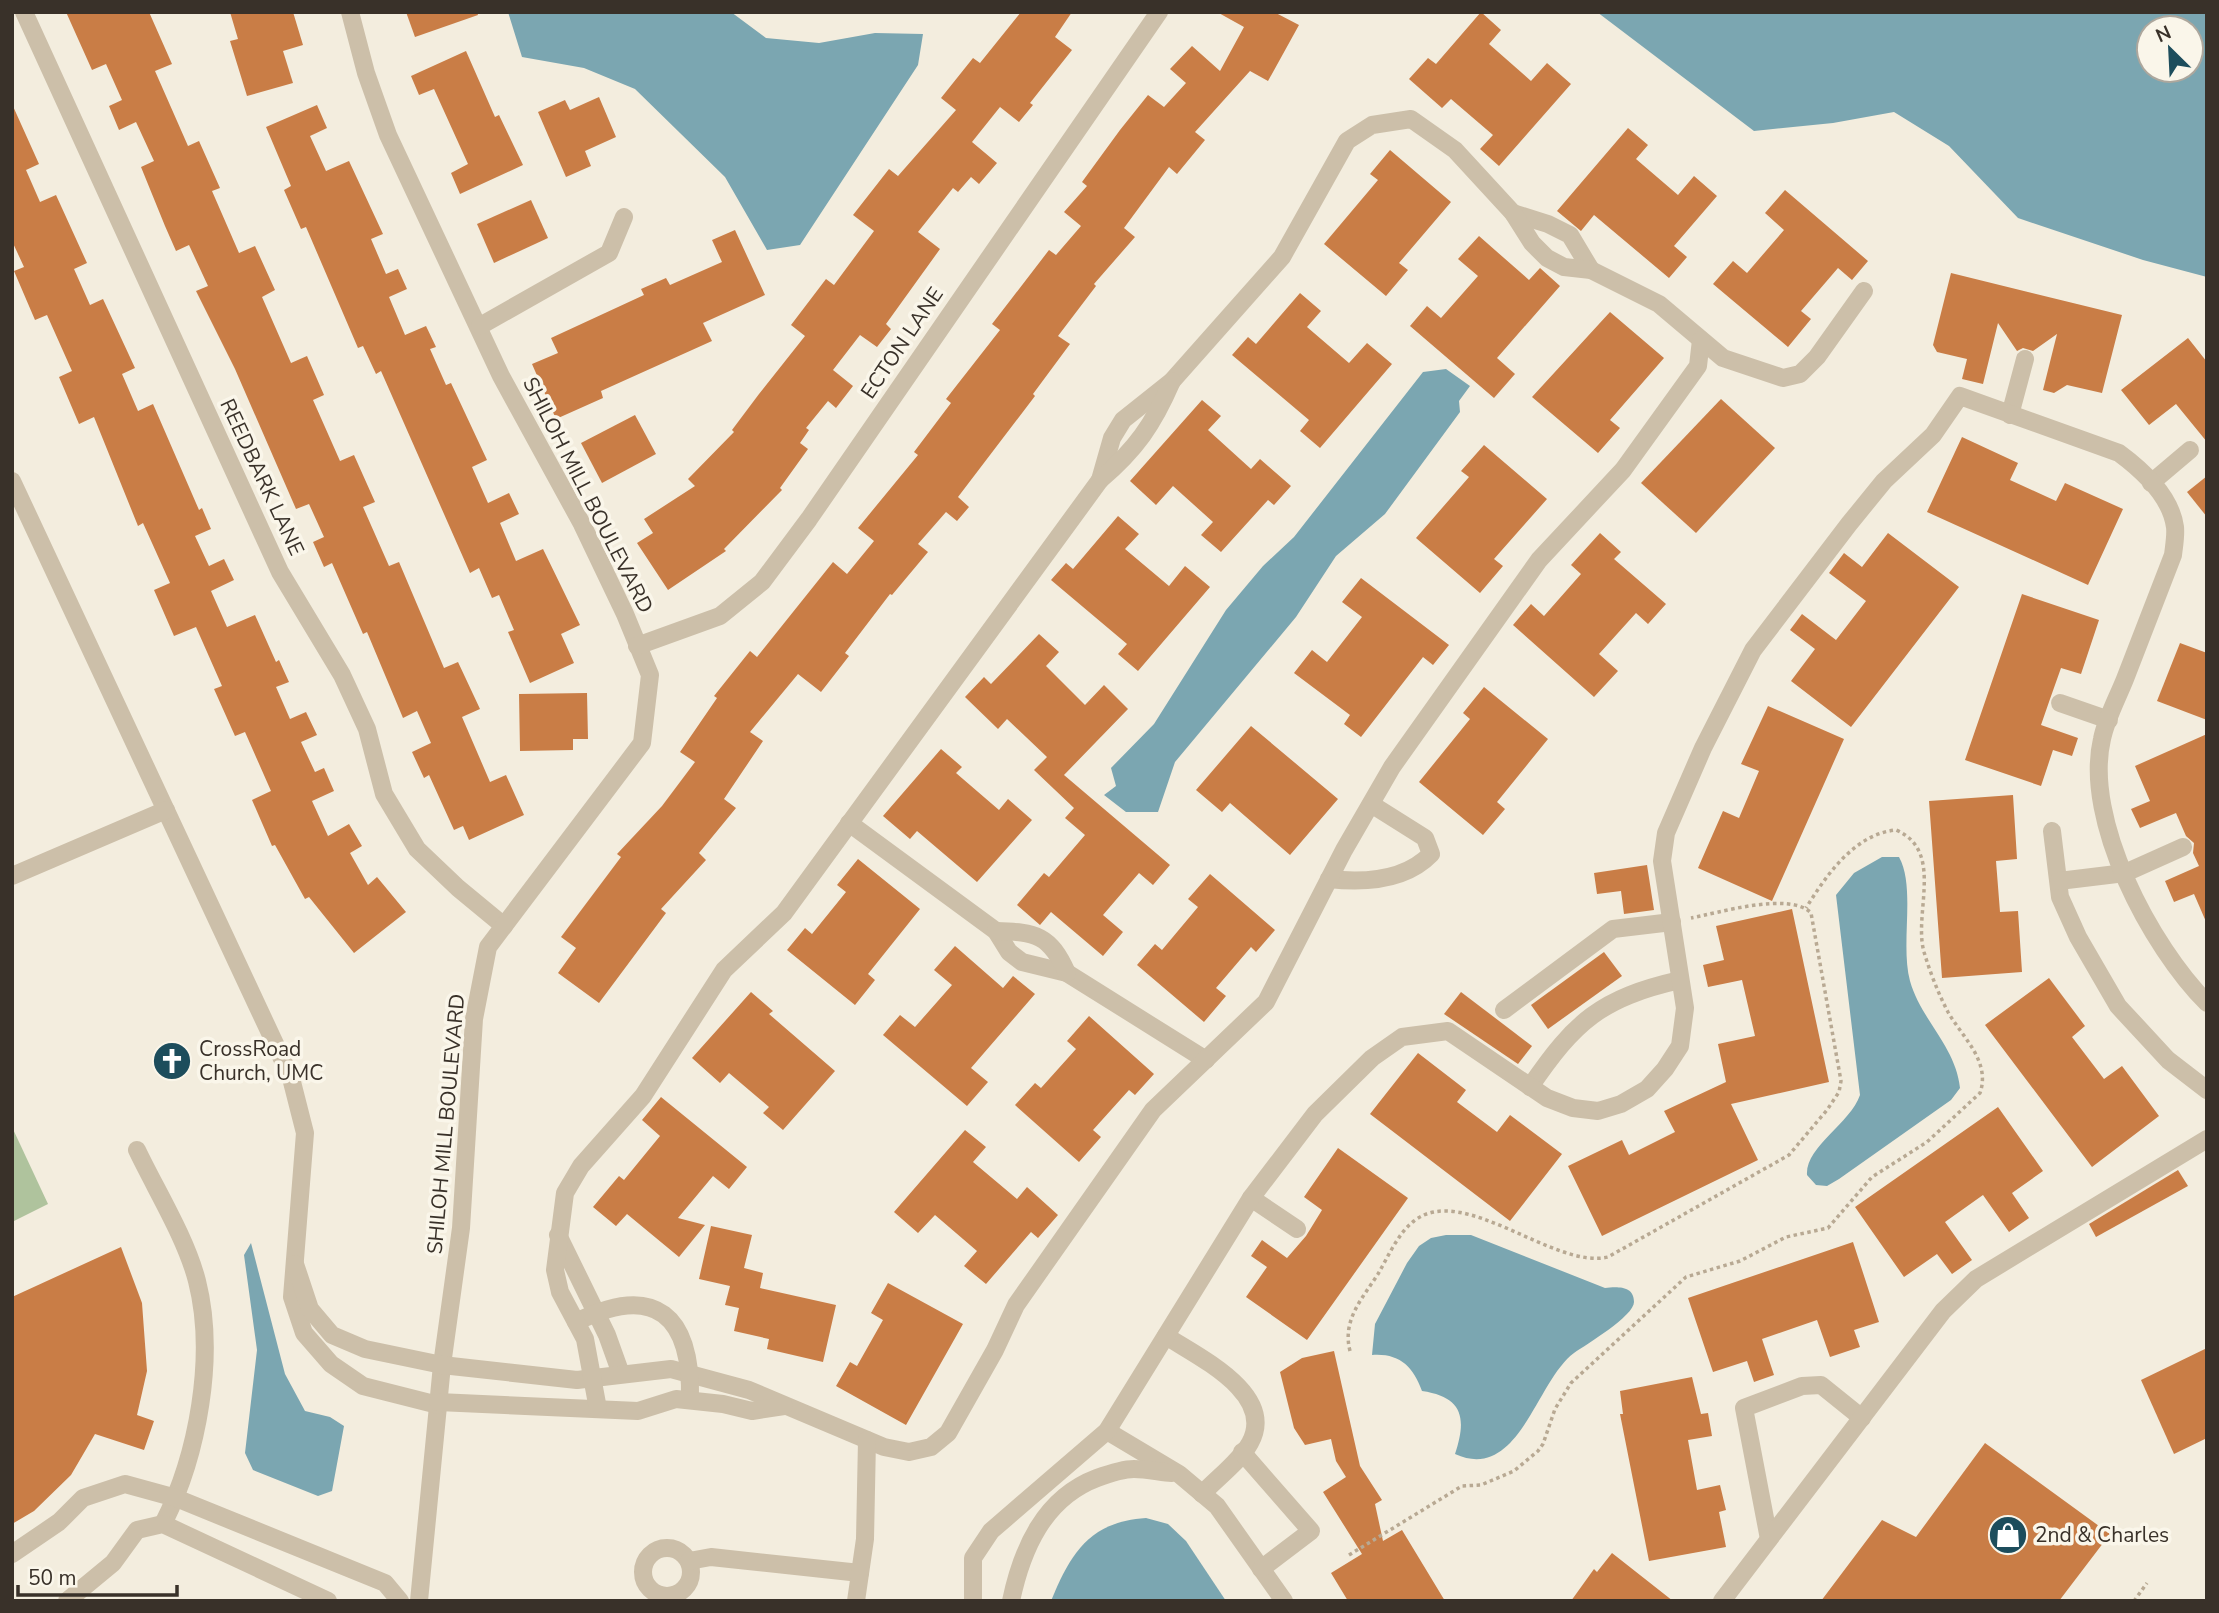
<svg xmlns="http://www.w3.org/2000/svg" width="2219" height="1613" viewBox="0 0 2219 1613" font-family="'Nunito Sans',sans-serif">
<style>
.green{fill:#afc39d}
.water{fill:#7ba6b1;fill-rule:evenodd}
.building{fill:#c97d46}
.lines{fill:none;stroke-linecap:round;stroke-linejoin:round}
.path{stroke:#b8a993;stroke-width:3.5;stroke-dasharray:3.5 3.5;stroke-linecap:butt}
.minor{stroke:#ccbfa9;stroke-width:18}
.labels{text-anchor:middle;stroke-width:7;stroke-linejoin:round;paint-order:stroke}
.street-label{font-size:21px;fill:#393129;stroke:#faf6ea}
.poi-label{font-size:21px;fill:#393129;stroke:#faf6ea;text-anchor:start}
</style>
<rect width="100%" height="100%" fill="#f3edde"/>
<path class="green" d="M12,1127L48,1204L12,1222Z"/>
<g class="water">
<path d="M508,12H731L766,38L819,43L875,33L923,34L918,65L800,245L767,250L725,177L635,89L584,68L522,57Z"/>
<path d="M1597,12H2207V277L2143,260L2018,218L1949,146L1894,112L1833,123L1754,131ZM2191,28V70H2149V28Z"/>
<path d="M1446,369L1470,386L1459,401L1460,412L1385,514L1336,556L1296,617L1175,762L1158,812H1126L1104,795L1116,786L1111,768L1154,724L1226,610L1263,566L1294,537L1423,372Z"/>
<path d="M1882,857H1899C1916,888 1900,944 1910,981C1921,1020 1956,1047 1960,1088L1951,1100L1839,1179L1827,1186L1816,1185L1807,1175C1805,1147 1850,1124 1860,1095L1836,895L1854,873Z"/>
<path d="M1446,1235H1471L1605,1288C1616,1287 1634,1285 1634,1302C1634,1316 1587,1344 1574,1353C1536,1381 1519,1483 1455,1454C1467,1418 1463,1397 1422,1391C1413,1366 1399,1353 1372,1355L1375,1324L1407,1263L1419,1246L1431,1238Z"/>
<path d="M251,1243L285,1374L305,1411L330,1417L344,1426L332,1491L318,1496L253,1470L245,1453L257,1350L244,1255Z"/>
<path d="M1146,1518L1168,1524L1186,1541L1226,1601H1051C1071,1552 1090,1522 1146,1518Z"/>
</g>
<g class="building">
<path d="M66,12H149L172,64L155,71L188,146L199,141L220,188L212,191L239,253L255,246L275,290L262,297L291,363L307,356L324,395L313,400L340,461L354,455L375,502L363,507L389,566L399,562L444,668L458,662L480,709L462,717L490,782L506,775L524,815L469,840L463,826L454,830L429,775L424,778L412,752L431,743L417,711L403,718L367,632L363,634L332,563L324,567L313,542L324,537L309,504L296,509L235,369L196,291L208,286L189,245L176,251L165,226L141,167L154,161L136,122L119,130L109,106L122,100L106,64L92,70Z"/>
<path d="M230,12H293L303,45L283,51L293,83L247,96L230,41L238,39Z"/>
<path d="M406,12H477L478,15L415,37Z"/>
<path d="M1021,12H1072L1055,37L1072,50L1030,103L1033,105L1019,122L1000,107L972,142L997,163L979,184L971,177L958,192L953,188L918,232L940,249L886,324L891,329L877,347L860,335L833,370L853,386L836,408L828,401L806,428L809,430L800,443L808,449L780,488L782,490L724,549L726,551L668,590L637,543L653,533L644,519L695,486L688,479L734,432L732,430L759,394L805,336L791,325L826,279L834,285L874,231L853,215L889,169L898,176L956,110L941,98L973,58L980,63Z"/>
<path d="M1217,12H1274L1299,25L1268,81L1250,71L1195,132L1205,140L1177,174L1169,167L1124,228L1135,237L1094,284L1096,286L1058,336L1070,344L1033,394L1035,396L958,497L969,507L957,521L946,512L918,544L928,552L892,595L890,594L845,653L849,656L821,692L798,674L750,732L763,741L724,799L736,808L699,853L706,860L661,909L666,913L599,1003L558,973L576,948L561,937L621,857L617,854L662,806L695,762L680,752L717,698L714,696L750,651L757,657L833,562L847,574L874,541L858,528L918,455L914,452L951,403L946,399L1000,330L992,324L1009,302L1049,250L1056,255L1081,226L1064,212L1087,186L1082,182L1120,130L1148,95L1164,107L1186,83L1170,69L1192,46L1220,71L1244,27Z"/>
<path d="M1481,12L1501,30L1489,44L1531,81L1547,63L1571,84L1499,166L1480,149L1493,135L1451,99L1442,108L1409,79L1428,58L1436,64Z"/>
<path d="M466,51L495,117L499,115L523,165L460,194L451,173L468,164L434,89L419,95L411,76Z"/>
<path d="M599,97L616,137L585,151L591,166L566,177L538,112L565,100L570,110Z"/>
<path d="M12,104L39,164L26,170L40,202L56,195L87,263L74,269L90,305L103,299L135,368L122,374L138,411L153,404L199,510L202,508L211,529L195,536L209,566L224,559L234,580L211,591L227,627L255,615L276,662L279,660L289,682L276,687L290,719L306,712L317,735L301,742L315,772L324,768L334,791L312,801L328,836L349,824L362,846L350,853L368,885L377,877L406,912L354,953L309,897L305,899L275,845L272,846L252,800L271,791L245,732L235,736L214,689L222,686L196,627L174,636L154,590L170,583L143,523L138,526L94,417L79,424L59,377L72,371L47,315L35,320L14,271L24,267L12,241Z"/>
<path d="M317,105L327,128L310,136L326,171L349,161L383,234L371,239L386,274L398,269L407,289L389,297L405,335L426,326L436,347L430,349L446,385L451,383L487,460L472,467L488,503L509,493L519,514L500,523L516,561L543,549L580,625L561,634L574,663L530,683L508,632L514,630L499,595L492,598L479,568L470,573L381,371L376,374L363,346L358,348L306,227L301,229L284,190L291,186L266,127Z"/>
<path d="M1628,128L1648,145L1636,159L1678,195L1694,176L1717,196L1674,246L1687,257L1669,278L1594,215L1581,231L1557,211Z"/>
<path d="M1390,150L1451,202L1399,263L1408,270L1386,296L1324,244L1378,180L1370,174Z"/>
<path d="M1785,190L1868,261L1852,280L1838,268L1801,311L1811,319L1788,347L1713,284L1733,261L1747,273L1784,230L1765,213Z"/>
<path d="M531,200L548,238L494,263L477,224Z"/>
<path d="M735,230L765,295L703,323L712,341L601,391L603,398L556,419L532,364L558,353L551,338L644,295L641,289L666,278L670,285L722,262L712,240Z"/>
<path d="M1479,236L1529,280L1540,268L1560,286L1497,358L1515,374L1494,398L1410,326L1427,306L1441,318L1478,276L1458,259Z"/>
<path d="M1951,273L2122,315L2102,393L2067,385L2054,393L2043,390L2057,334L2033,351L2023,348L2017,351L1998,323L1983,384L1962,379L1967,359L1937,352L1933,345Z"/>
<path d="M1300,293L1321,311L1307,327L1349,363L1367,343L1392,364L1320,448L1300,431L1309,420L1232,355L1248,337L1256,344Z"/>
<path d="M1610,312L1664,358L1610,420L1620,428L1598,453L1532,397Z"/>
<path d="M2188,338L2207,362V442L2176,404L2149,425L2121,390Z"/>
<path d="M1721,399L1775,448L1696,533L1641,483Z"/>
<path d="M1202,400L1221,416L1208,430L1251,469L1260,459L1291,486L1274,505L1268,500L1221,552L1201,535L1213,522L1173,486L1156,505L1130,481Z"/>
<path d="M635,415L656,454L602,483L581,443Z"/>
<path d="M1962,437L2018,463L2010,480L2056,501L2065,483L2123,509L2088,585L1927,512Z"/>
<path d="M1484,445L1547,499L1494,559L1503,566L1480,593L1416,538L1469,477L1461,471Z"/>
<path d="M2207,476V517L2187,492Z"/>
<path d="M1118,516L1139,534L1125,549L1169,586L1185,566L1210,587L1138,671L1118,654L1127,644L1051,580L1066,563L1073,569Z"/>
<path d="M1600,533L1621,552L1614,559L1666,604L1648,624L1636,613L1599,654L1618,671L1594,697L1513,625L1531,604L1544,616L1581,574L1571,565Z"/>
<path d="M1888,533L1959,587L1851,727L1791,681L1815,649L1790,630L1802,614L1836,640L1866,601L1829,573L1844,553L1862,567Z"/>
<path d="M1361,578L1449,645L1433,665L1423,657L1361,737L1344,724L1350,715L1294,673L1312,650L1327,662L1362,617L1342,602Z"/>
<path d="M2022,594L2099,620L2081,674L2061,668L2050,699L2041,725L2078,738L2072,756L2053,750L2041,786L1965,760Z"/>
<path d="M1039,634L1059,652L1046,666L1085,705L1104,685L1128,709L1064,775L1170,865L1153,885L1139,873L1103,915L1123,932L1103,956L1051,912L1040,925L1017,905L1044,873L1049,877L1085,835L1065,818L1074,808L1034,770L1047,757L1007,719L998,729L965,697L984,677L991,684Z"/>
<path d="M2180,643L2207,653V720L2157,701Z"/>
<path d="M1484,687L1548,739L1497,802L1505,809L1483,835L1419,782L1470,719L1463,713Z"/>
<path d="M587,693L588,739H573V750L520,751L519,694Z"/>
<path d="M1768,706L1844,739L1772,901L1698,868L1723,811L1739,818L1759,771L1741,764Z"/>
<path d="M1251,726L1338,799L1290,855L1230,803L1222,812L1196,790Z"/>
<path d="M2207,734V924L2194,894L2174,902L2165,881L2199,866L2193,853L2194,843L2186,836L2176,813L2140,828L2131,809L2150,801L2135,766Z"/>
<path d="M941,749L962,767L956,773L999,810L1008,799L1032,820L977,882L917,831L910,839L883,816Z"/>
<path d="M2013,795L2017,859L1996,861L2000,912L2018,911L2022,972L1942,978L1929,801Z"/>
<path d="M858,859L920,909L868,974L875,980L855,1005L787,950L805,928L812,934L846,892L837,885Z"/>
<path d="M1647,865L1654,910L1624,914L1621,891L1597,894L1594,873Z"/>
<path d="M1210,874L1275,930L1256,952L1251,947L1216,988L1226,996L1204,1022L1137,965L1155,944L1162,950L1198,907L1188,899Z"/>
<path d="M1792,909L1829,1082L1731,1104L1758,1160L1602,1236L1568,1166L1622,1140L1629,1155L1675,1132L1664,1111L1726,1082L1718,1044L1755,1036L1742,980L1708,987L1703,965L1724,960L1716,926Z"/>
<path d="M955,946L1003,988L1013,976L1035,994L971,1068L988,1082L967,1106L883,1035L900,1015L915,1027L952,985L934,970Z"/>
<path d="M1604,952L1622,976L1548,1029L1531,1005Z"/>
<path d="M2049,978L2085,1026L2072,1037L2104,1079L2122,1066L2159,1116L2092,1167L1985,1025Z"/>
<path d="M751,992L773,1011L769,1014L835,1071L783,1130L763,1113L769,1107L729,1073L720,1083L692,1058Z"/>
<path d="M1461,992L1532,1046L1518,1064L1444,1014Z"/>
<path d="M1089,1016L1154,1074L1135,1095L1129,1090L1093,1130L1101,1137L1079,1162L1015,1105L1035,1083L1041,1088L1076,1049L1067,1041Z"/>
<path d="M1418,1053L1466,1090L1457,1102L1497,1132L1510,1115L1562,1154L1510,1221L1370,1114Z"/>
<path d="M661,1097L747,1167L729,1189L713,1176L678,1218L705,1225L679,1257L627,1214L616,1226L593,1207L619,1176L624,1180L660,1136L642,1120Z"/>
<path d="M1998,1107L2043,1171L2012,1193L2029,1218L2009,1232L1983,1195L1945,1222L1972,1260L1952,1274L1937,1254L1904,1277L1855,1207Z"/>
<path d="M965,1130L986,1147L973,1162L1017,1199L1027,1187L1058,1215L1038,1238L1031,1232L986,1284L964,1266L977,1251L935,1215L918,1233L894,1212Z"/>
<path d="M1338,1148L1408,1198L1307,1340L1246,1297L1267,1267L1251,1256L1262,1240L1287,1258L1306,1236L1322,1210L1304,1197Z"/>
<path d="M2178,1170L2188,1186L2096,1237L2089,1224Z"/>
<path d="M711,1226L752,1235L744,1268L763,1273L760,1288L836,1305L823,1362L767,1349L769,1339L734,1331L739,1308L725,1305L730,1286L699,1279Z"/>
<path d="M1853,1242L1879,1322L1854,1330L1860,1347L1830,1357L1817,1320L1762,1339L1774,1375L1754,1382L1747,1361L1713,1372L1688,1298Z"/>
<path d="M121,1247L142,1303L147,1371L137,1415L154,1421L144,1450L95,1434L71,1475L34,1511L12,1524V1297Z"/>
<path d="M888,1283L963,1324L906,1425L836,1386L850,1362L857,1366L883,1320L871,1313Z"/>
<path d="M2207,1348V1438L2174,1454L2141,1380Z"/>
<path d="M1334,1351L1360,1466L1382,1500L1375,1504L1383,1541L1402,1530L1445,1601H1348L1331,1573L1362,1554L1323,1492L1346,1477L1336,1461L1331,1439L1305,1445L1294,1428L1280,1372L1302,1358Z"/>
<path d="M1692,1377L1701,1414L1708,1413L1712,1436L1688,1440L1697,1490L1720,1485L1726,1510L1719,1512L1726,1547L1649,1561L1620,1414H1623L1620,1391Z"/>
<path d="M1985,1443L2110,1534L2059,1601H1821L1882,1520L1916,1537Z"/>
<path d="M1612,1553L1673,1601H1571L1594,1569L1597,1572Z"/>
</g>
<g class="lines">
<g class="path">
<path d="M1350,1351C1342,1320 1362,1299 1378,1274C1388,1257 1398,1233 1414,1221C1463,1182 1554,1270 1608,1257L1789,1155L1827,1110L1839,1092L1841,1081L1811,913C1790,891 1718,913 1691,918"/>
<path d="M1349,1555L1462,1486L1481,1485L1514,1471L1538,1451L1543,1444L1555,1409L1571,1383L1686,1277L1740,1261L1786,1237L1828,1228L1872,1177L1927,1142L1980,1093C1991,1061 1962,1037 1948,1012C1938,993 1930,972 1924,952C1913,913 1945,851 1896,830C1854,834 1826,876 1806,908"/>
<path d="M2134,1601L2147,1583"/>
</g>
<g class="minor">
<path d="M24,12L280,572L342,675L367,729L384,794L417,849L458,888L504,926"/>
<path d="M350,12L366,73L388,135L501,376L582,524L625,614L650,675L642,743L488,947L474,1019L461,1228L442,1365L419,1601"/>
<path d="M1513,213L1548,224L1570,235L1591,270"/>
<path d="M480,326L609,253L624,217"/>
<path d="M2010,415L2025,359"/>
<path d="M1100,480L1112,438L1123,420L1172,381L1282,257L1347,141L1372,125L1411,119L1455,150L1513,213L1532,243L1547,258L1564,267L1591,270L1659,304L1723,358L1783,378L1800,374L1817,357L1864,291"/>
<path d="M12,481L291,1078L305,1133L292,1297L304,1333L331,1364L363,1386L438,1405"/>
<path d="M2151,483L2190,450"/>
<path d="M637,646L720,616L762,582L809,519L1159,12"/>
<path d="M2060,703L2109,720"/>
<path d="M849,823L996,931L1009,952L1022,962L1067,973L1206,1060"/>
<path d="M2052,831L2060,897L2078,937L2118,1006L2168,1060L2207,1090"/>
<path d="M12,876L166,810"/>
<path d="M1329,879C1365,883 1405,881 1431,854L1425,838L1371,804"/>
<path d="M2059,881L2125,873L2183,847"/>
<path d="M996,931C1036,932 1050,935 1067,973"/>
<path d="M1504,1010L1613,929L1672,922"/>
<path d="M1530,1087C1575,1021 1601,998 1680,980"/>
<path d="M137,1150C156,1190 186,1238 197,1281C216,1356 198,1455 163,1524"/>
<path d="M1251,1198L1297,1229"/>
<path d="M558,1235L607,1335L621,1374"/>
<path d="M295,1264L310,1309L332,1335L365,1349L442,1365L577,1380L671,1369L749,1390L884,1447L909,1452L931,1447L948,1433L995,1350L1016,1305L1153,1110L1266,1002L1344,850L1392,767L1539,560L1623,470L1698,366L1701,340"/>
<path d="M576,1322C656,1282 692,1316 690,1400"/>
<path d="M1166,1336C1198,1357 1277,1394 1250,1443C1240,1461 1217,1478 1202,1494"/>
<path d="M438,1402L638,1411L676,1399L723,1404L752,1411L784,1406"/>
<path d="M598,1409L585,1339L560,1292L555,1270L565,1193L581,1166L643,1096L724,970L784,913L1100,480C1136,449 1153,425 1172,381"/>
<path d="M1107,1431L1179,1474L1217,1506L1284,1601"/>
<path d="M1242,1452L1311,1531L1261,1569"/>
<path d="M1769,1539L1744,1408L1802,1386L1821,1385L1862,1418"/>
<circle cx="667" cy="1572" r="24"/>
<path d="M12,1554L59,1522L83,1498L125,1484L176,1498L385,1583L400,1601"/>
<path d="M689,1561L711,1557L860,1573"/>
<path d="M67,1601L113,1563L137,1530L163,1524L328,1601"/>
<path d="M856,1601L865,1539L867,1440"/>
<path d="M973,1601V1558L991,1531L1107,1431L1251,1198L1315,1114L1372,1058L1402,1037L1448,1031L1547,1098L1573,1108L1598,1111L1621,1104L1647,1089L1665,1069L1680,1046L1685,1008L1662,861L1666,833L1703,748L1753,650L1849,524L1884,481L1933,435L1960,396L2119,453C2142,470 2171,497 2175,527C2176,536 2174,546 2173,555C2157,597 2141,638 2125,679C2117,699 2106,719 2102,739C2083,820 2151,947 2207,1003"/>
<path d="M1011,1601C1022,1549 1044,1498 1097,1478C1108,1474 1122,1469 1134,1469C1146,1469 1160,1472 1172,1473"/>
<path d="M1722,1601L1943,1311L1976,1279L2207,1139"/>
</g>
</g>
<defs>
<g id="church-disc" transform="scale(2.0125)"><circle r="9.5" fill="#1d4d5c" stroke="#faf6ea"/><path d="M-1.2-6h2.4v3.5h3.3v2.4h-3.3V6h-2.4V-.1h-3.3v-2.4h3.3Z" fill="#fff"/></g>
<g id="shop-disc" transform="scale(2.0125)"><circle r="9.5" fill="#1d4d5c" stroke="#faf6ea"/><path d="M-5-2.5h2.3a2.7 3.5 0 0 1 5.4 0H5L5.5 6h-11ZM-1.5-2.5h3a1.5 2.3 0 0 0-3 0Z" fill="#fff"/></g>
</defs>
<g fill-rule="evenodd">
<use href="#church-disc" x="172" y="1061"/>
<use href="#shop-disc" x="2008" y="1535"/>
</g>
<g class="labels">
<g class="street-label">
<text transform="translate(902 343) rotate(-56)" y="7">ECTON LANE</text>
<text transform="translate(262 477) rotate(65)" y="7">REEDBARK LANE</text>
<text transform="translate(588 495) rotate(63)" y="7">SHILOH MILL BOULEVARD</text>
<text transform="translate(446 1124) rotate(-85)" y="7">SHILOH MILL BOULEVARD</text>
</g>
<g class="poi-label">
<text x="199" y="1056">CrossRoad<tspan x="199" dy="24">Church, UMC</tspan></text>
<text x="2035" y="1542">2nd &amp; Charles</text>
</g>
</g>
<rect width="2219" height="1613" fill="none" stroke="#393129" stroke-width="28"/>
<g transform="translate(2170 49) rotate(336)"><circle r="33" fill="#faf6ea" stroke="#ada79d" stroke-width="2"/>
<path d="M0-5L12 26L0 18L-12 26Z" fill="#1d4d5c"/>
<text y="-10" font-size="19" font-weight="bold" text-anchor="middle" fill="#393129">N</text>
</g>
<path d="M18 1585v10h159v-10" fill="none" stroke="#393129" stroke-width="3.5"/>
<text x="28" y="1585" font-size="21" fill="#393129" stroke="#faf6ea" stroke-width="5" paint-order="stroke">50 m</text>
</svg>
